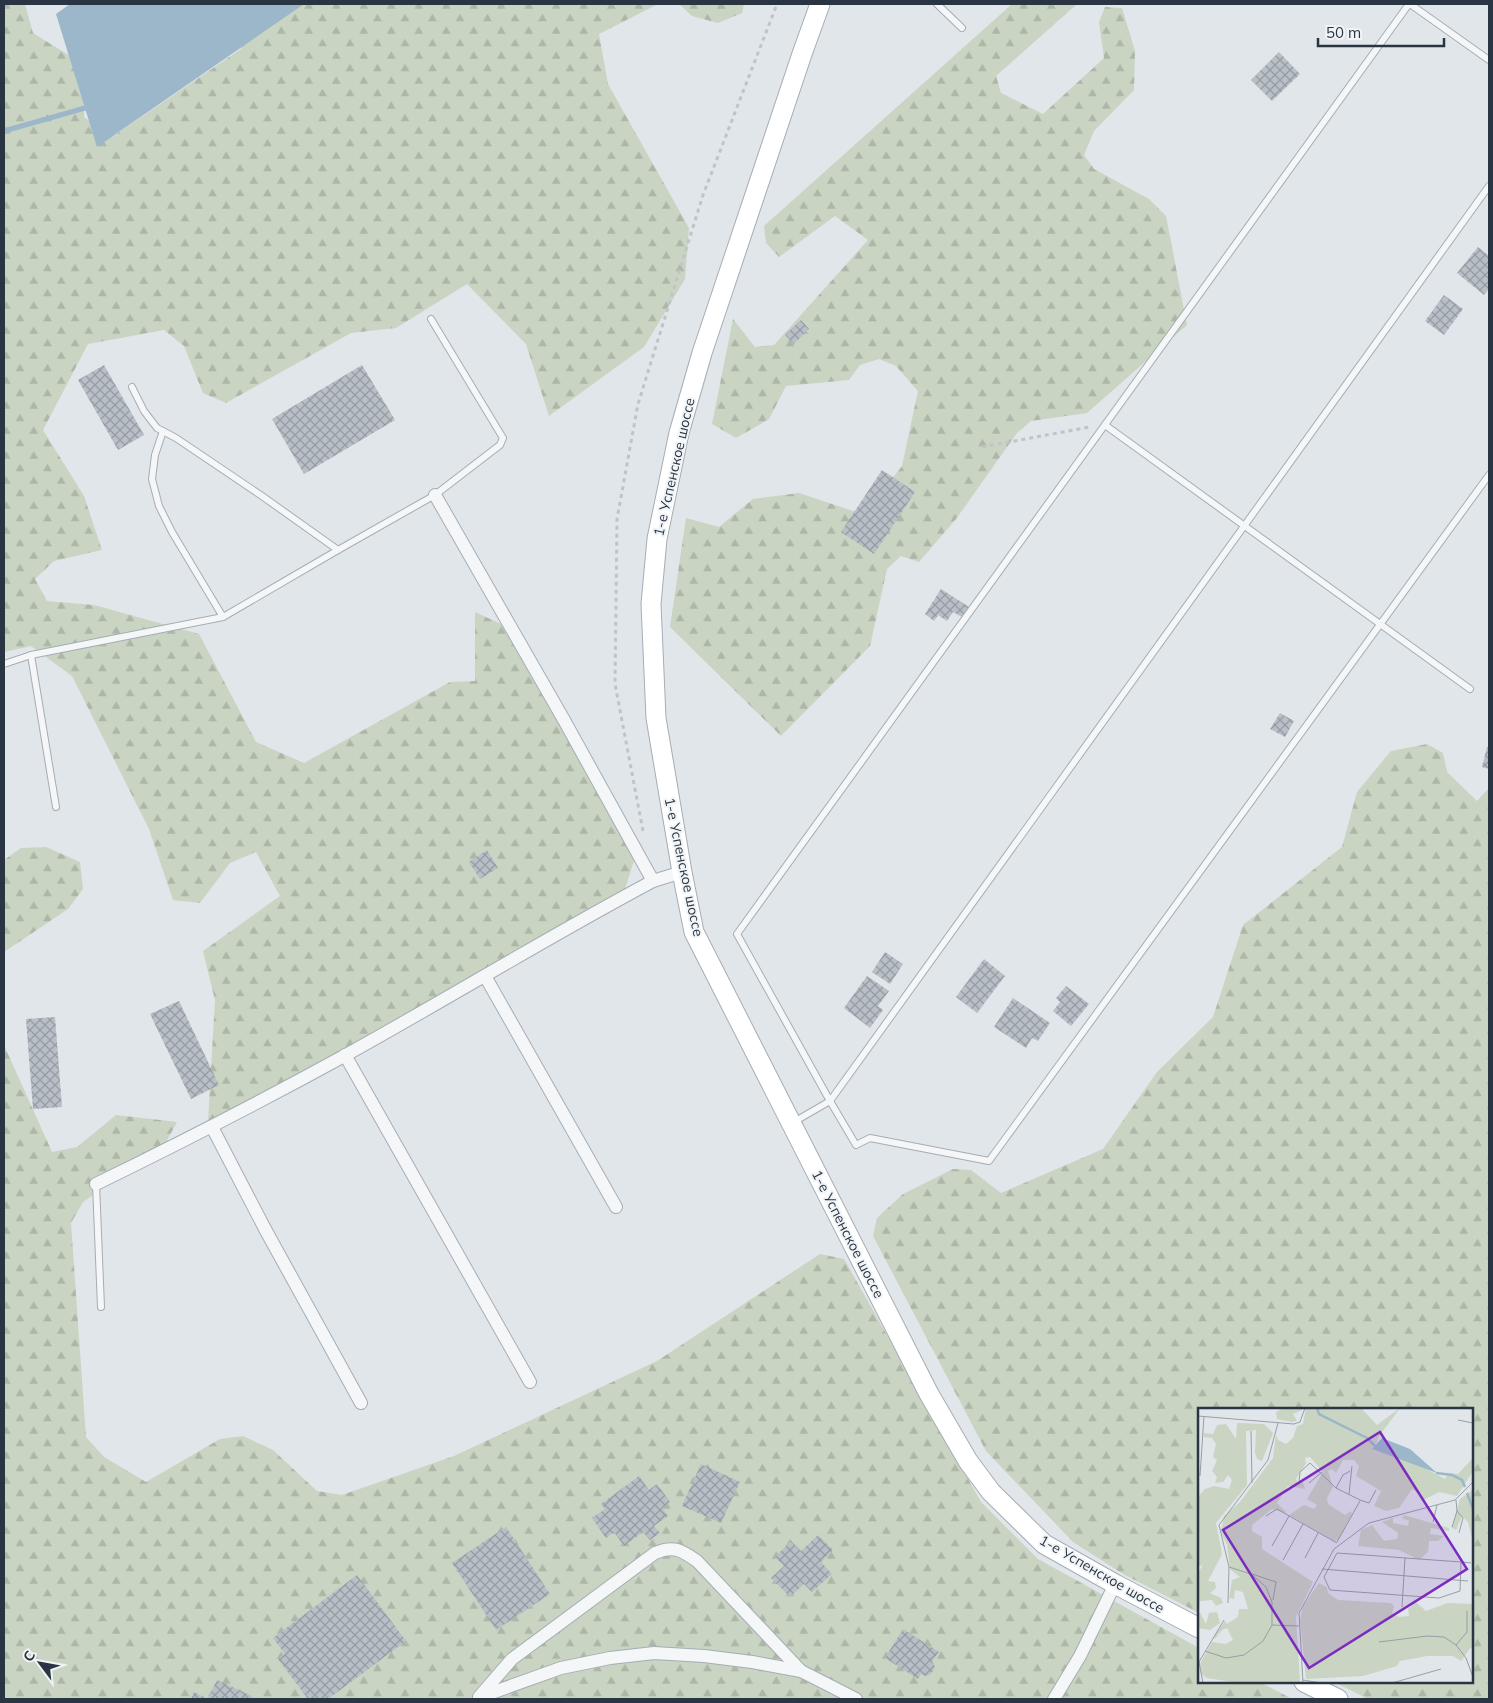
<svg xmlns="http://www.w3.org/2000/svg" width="1493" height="1703" viewBox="0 0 1493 1703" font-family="Mulish,sans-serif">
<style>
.forest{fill:url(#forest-firs)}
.water{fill:#9cb7ca}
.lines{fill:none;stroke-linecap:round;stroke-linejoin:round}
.stream{stroke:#9cb7ca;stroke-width:5}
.building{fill:url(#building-cross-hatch)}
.service-casing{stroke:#a6adb4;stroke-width:8}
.minor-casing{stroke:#a6adb4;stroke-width:14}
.secondary-casing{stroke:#a6adb4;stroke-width:21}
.path{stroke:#bfc4c9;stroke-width:3;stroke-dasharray:4 4;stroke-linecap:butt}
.service{stroke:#f4f6f8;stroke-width:6}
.minor{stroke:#f4f6f8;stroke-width:12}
.secondary{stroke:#fff;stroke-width:19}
.labels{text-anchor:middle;stroke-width:4;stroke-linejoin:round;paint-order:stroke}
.street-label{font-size:14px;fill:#293542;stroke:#f1f4f7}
.inset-river{fill:none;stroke:#9cb7ca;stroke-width:2.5}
.inset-road{fill:none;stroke:#979fa7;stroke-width:1}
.view{fill:#7b2cbf;fill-opacity:0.15;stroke:#7b2cbf;stroke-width:2.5}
.inset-edge{fill:none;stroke:#293542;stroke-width:2.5}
</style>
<defs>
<pattern id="forest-firs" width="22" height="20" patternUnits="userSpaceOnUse" patternTransform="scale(1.25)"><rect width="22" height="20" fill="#c9d4c2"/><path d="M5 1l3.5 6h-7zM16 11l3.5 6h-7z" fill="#adb7a8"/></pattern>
<pattern id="building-cross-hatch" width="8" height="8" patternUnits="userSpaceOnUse" patternTransform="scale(1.25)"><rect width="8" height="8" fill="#b8bfc7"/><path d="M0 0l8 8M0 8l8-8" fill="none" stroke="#969ca3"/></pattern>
</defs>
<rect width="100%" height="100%" fill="#e1e6ea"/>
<g class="forest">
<path d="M4,4H25L33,33L86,66L84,117L112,137L241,49L247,4H658L599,34L608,84L689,228L685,279L644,347L549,416L526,344L467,284L396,328L351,333L226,403L203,393L184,346L164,330L88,344L43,430L84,496L102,550L54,561L35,579L47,601L94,605L199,634L256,742L304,763L450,682L475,681V612L501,624L636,854L625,889L234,1116L208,1122L215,1000L203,951L280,896L256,852L230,863L200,903L173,900L149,829L72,676L31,646L4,652Z"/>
<path d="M679,4H744L742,13L718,23L692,16Z"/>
<path d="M1012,4H1077L996,76L1001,93L1043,114L1104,58L1099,22L1105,7L1122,8L1135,51L1134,90L1094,131L1084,155L1094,169L1149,199L1166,216L1187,325L1087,413L1031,421L1017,433L956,519L919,562L901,556L887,569L870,646L781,736L670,627L686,518L719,527L753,499L799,493L853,511L870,507L902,466L918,391L896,366L879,359L860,365L849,380L786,386L769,419L736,438L712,424L733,319L755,347L774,345L868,240L835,216L779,257L766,243L764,226Z"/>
<path d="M1427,744L1443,753L1447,772L1477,801L1489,788V1699H1368L1334,1682H1472V1409H1199V1613L1123,1574L1073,1542L986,1451L873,1236L877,1218L903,1194L953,1169L971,1170L1001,1193L1103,1149L1157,1072L1213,1017L1243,925L1342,847L1357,792L1391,751Z"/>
<path d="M46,847L80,862L83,889L68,909L4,952V860L21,848Z"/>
<path d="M4,1045L52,1152L77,1147L116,1115L177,1122L164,1146L83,1202L71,1223L86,1437L104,1457L146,1482L220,1439L243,1436L273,1450L317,1491L342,1495L454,1456L657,1361L820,1254L844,1259L981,1502L1038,1559L1199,1648V1682H1260L1292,1699H4Z"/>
</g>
<path class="water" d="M70,4H304L97,147L56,14Z"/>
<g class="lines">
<path class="stream" d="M4,131L85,108L89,105"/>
</g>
<g class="building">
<path d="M1279,52L1300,74L1272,101L1251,80Z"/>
<path d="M1478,247L1489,256V289L1484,295L1457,273Z"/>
<path d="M1444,295L1463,309L1444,335L1425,321Z"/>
<path d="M801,320L809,329L794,344L785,335Z"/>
<path d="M104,365L144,435L118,450L78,380Z"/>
<path d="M362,365L395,420L304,474L272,419Z"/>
<path d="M882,470L915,492L874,554L841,532Z"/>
<path d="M941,589L969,607L962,617L953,612L947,621L938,615L934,621L925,614Z"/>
<path d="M1280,713L1294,721L1285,737L1270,729Z"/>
<path d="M1487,747L1489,748V769L1482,767Z"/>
<path d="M487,850L498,868L480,879L469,862Z"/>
<path d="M885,952L903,964L890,984L872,972Z"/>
<path d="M984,959L1005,976L977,1013L956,997Z"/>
<path d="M867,976L889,991L878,1006L883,1010L870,1028L844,1008Z"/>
<path d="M1066,986L1089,1004L1071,1026L1053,1011L1060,1002L1056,998Z"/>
<path d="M1013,998L1050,1023L1038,1041L1032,1038L1026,1048L994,1027Z"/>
<path d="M179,1001L219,1085L191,1099L150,1014Z"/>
<path d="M55,1017L62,1107L33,1109L26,1019Z"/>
<path d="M701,1464L740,1482L721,1523L682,1506Z"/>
<path d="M639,1476L649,1490L657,1484L670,1502L662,1508L668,1516L654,1526L660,1533L650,1540L643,1532L624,1546L614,1532L606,1538L592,1518L605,1509L601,1504Z"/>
<path d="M506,1527L550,1594L496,1630L452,1563Z"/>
<path d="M818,1535L833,1550L821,1562L832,1574L812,1592L804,1584L790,1597L771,1578L784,1566L775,1557L791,1541L801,1551Z"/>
<path d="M357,1575L406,1641L328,1699H308L278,1659L285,1654L273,1638Z"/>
<path d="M903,1629L939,1652L932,1661L935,1667L933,1671L929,1675L925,1676L921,1674L918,1679L885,1658Z"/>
<path d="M217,1680L252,1696L251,1699H191L194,1692L208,1699Z"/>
</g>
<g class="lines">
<g class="service-casing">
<g id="service">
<path d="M937,4L962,28"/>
<path d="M1409,4L737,934L830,1101L856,1145L870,1138L989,1161L1489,475"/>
<path d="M1410,4L1489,60"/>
<path d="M132,387L144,411L157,428L176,438L262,496L338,550"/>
<path d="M1105,425L1470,689"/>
<path d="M163,431L155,455L152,479L159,506L172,532L223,617"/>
<path d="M31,655L56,807"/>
<path d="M4,664L31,655L223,617L338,550L435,495L500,445L503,438L431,319"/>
<path d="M792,1123L830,1101L1489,186"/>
<path d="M96,1184L101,1307"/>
</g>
</g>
<g class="minor-casing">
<g id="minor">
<path d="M435,495L564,720L653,881L682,872"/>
<path d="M485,976L616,1207"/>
<path d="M345,1055L530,1382"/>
<path d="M212,1127L265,1229L361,1403"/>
<path d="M96,1184C180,1143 262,1101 344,1056C447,999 548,937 653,881"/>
<path d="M479,1697L512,1659L655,1553C674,1545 681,1550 697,1561L801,1671"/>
<path d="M480,1697L561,1668L610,1658L654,1653L704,1656L752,1662L801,1671L856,1699"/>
<path d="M1054,1699L1080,1656L1115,1584"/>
</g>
</g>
<g class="secondary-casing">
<g id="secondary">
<path d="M820,4L802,54L702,353L679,433L657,539L651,604L656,718L682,872L694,932L929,1394L968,1461L991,1492L1044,1544L1115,1584L1199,1628"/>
<path d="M1304,1682L1338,1699"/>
</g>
</g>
<g class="path">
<path d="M982,447L1090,427"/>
<path d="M643,831L615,684L617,519L638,404L703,195L777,4"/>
</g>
<use href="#service" class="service"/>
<use href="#minor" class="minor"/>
<use href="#secondary" class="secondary"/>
</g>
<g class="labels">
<g class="street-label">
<text transform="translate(674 467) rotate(-77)" y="5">1-е Успенское шоссе</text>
<text transform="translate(684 867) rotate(78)" y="5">1-е Успенское шоссе</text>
<text transform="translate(848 1234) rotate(63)" y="5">1-е Успенское шоссе</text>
<text transform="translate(1102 1574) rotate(30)" y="5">1-е Успенское шоссе</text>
</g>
</g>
<g transform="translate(1198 1408)">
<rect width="275" height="275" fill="#e1e6ea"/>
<path d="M86,0H106V1L95,6L99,13L94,14L79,11L78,4ZM108,0H163L179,17L202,0L181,28L176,42L217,55L247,71L251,65L260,66L275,50V63L259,88L241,84L224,93L221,85L214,81L201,100L188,103L176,98L183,83L158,68L161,58L156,52H145L138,65L134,61L130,63L135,79L129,90L130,96L147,107L153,103L154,106L140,132L136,133L91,107L106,97L116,101L119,97L109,91L125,64L112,49L107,50L108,55L98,71L100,75L105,74L107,81L90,78L79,95L89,105L74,101L54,117V123L64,129V141L115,174L98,209L102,275H40L9,270L3,266L2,256L14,234L28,236L35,232L29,220L24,222L17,231L16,228L27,213L29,216L40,209L41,201H50L45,184L37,182L36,191L31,190L34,172L42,169L32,161L29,137L23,124L26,108L42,94L75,50L78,27L80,32L88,36L95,30L99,18L105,16ZM39,15L66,16L75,25L64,53L59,51L57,45L58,22L48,23L49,77L18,115L24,146L10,173L17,174L18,180L12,185L23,190L25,195L18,198L14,192L2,193L1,203L8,216L11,205L19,204L22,215L12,222L0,220V165L5,157L0,159V89L7,81L16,78L31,81L34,72L30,67L25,74L17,75L19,69L14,63L19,52L15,49L18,36L14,30L6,29V25L15,26L19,17L28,16L38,31ZM275,82V134L270,114L264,108L258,122L254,120L262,91ZM206,107L251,120V123L233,120L232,126L246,128L240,133H231L230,144L221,152L201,142L160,138L163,122L174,117L186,133L199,131L200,125L184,114L195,110V115L210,118L211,113L204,110ZM121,175L129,179L130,185L140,192L193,195L196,198L194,206L201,209L211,208L210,201L218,194L228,203L250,195L274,196L275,191V243L273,239L263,253L255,248H229L202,253L199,258L165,268L108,271L102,212L105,198Z" fill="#c9d4c2"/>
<path d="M184,30L212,41L239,65L174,41Z" fill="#9cb7ca"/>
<path class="inset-river" d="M119,0L121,6L169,30L177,38M238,65L254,67L264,72L267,79M269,85L275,101"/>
<path class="inset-road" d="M0,8L96,16L102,14L107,0M260,12L275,15M53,23L54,75M2,68L6,8M101,73L102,64L112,55L138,80L162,92L171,95L178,82M111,75L124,64M138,80L145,67L152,63M151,86L154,58M259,103L265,110L261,125M68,108L79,101L139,135M235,114L239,97M254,119L259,103L258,92M139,134L162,93M74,138L91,108M107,150L120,125M85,152L105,116M263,154L262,183L241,190L132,182L126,169L139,145L263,154L273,155M124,161L270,173M54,166L78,174L75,192M30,195L31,159L21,117L70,52L80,15M204,199L207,150M269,203V224L258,237L268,250L275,269M74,217L101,218M181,234L229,228L246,229L258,237M7,243L28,250L46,247L65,233L74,217V194L68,179L53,166L31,159M105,272L123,275M5,275L1,254L26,212M105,275L101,205L136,141L171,115L257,92L275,74M194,275L243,261"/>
<path class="view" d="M182,24L269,161L111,260L25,122Z"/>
<rect width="275" height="275" class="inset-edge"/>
</g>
<rect width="1493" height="1703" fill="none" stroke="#293542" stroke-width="10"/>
<g transform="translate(40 1663) rotate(302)" stroke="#f1f4f7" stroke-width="4" paint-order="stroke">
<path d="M0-4L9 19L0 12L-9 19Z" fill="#293542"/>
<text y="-8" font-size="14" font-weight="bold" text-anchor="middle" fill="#293542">С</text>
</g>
<path d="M1318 38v8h126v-8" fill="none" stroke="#293542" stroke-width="2.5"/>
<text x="1326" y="38" font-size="15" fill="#293542" stroke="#f1f4f7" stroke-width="4" paint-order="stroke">50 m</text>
</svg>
